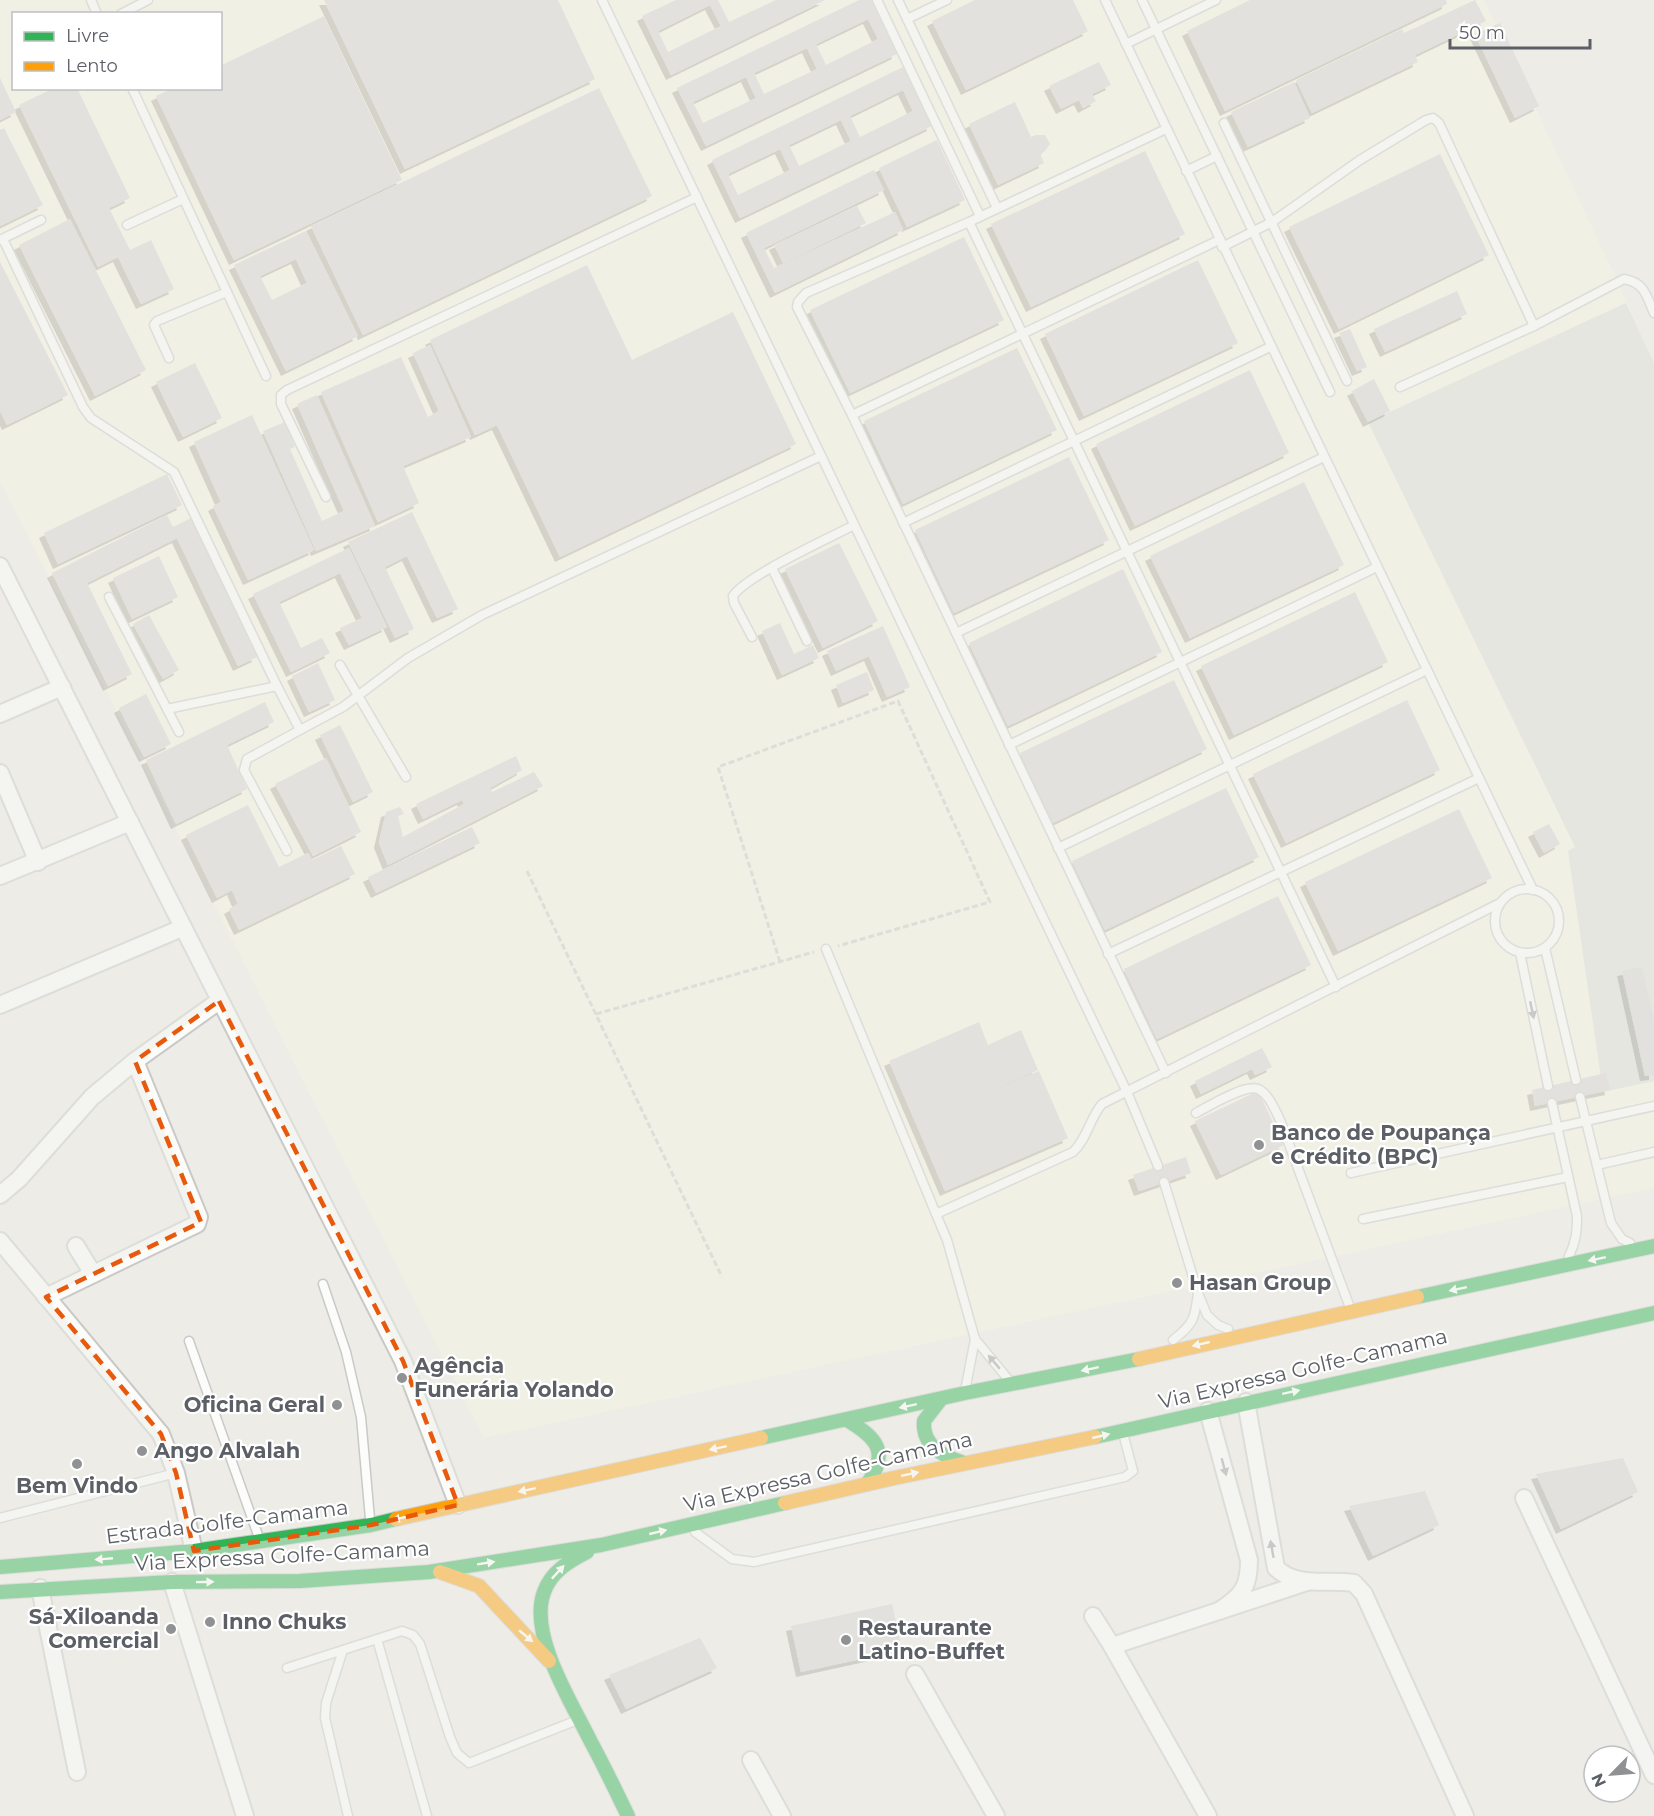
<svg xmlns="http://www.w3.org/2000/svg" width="1654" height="1816" viewBox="0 0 1654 1816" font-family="Montserrat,sans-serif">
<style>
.commercial{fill:#f7f3e0;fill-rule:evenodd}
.industrial{fill:#deddd8}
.building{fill:#d4d3d0;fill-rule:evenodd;filter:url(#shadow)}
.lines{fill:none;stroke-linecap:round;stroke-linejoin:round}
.lane-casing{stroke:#c9c9c8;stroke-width:11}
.street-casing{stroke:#c9c9c8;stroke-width:20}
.fast-casing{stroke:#c9cac9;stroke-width:16}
.slow-casing{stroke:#c9cac9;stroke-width:16}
.path{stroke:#c9cdca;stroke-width:3;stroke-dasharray:6 3;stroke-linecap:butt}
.lane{stroke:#fcfcfb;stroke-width:8}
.street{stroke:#fcfcfb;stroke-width:16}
.fast{stroke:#30b455;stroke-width:14}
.slow{stroke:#ff9f0a;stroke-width:14}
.oneway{fill:#9c9ea2}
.oneway2{fill:#fff}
.marked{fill:none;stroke:#e8590c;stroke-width:4.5;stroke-dasharray:12 8;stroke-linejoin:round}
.poi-dot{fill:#8f9193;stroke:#fff;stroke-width:2}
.labels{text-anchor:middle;stroke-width:4.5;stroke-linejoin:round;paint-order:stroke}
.poi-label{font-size:21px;font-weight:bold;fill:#5c6066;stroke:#fff;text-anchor:start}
.street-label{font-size:21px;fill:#5c6066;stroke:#fff}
</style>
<defs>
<filter id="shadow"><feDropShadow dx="-5" dy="5" stdDeviation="0" flood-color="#0004"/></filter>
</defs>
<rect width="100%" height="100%" fill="#edece7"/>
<path class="commercial" d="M0,0H1484L1608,261L1654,364V1188L484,1438L0,481ZM14,14H220V88H14Z"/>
<path class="industrial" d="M1626,303L1654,363V1081L1603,1092L1568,851L1575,847L1368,422Z"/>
<g class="building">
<path d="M324,0H558L595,79L405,169Z"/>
<path d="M676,0H718L729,22L776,0H825L671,75L642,16ZM710,5L721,26L668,52L658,31Z"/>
<path d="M859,0H871L897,54L706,146L677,88ZM868,19L878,39L826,65L816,44ZM807,48L817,69L764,94L754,73ZM746,77L756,98L703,123L693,102Z"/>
<path d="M975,0H1073L1088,31L966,90L932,21Z"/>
<path d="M1250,0H1446L1447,4L1225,111L1187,31Z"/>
<path d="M1475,0L1486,21L1415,55L1418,62L1312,113L1296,80L1402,29L1404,33Z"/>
<path d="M324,16L402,180L234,260L156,96L173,88H220V66Z"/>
<path d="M1500,23L1539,106L1515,118L1475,34Z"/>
<path d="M1099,62L1111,85L1092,94L1096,101L1083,108L1079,100L1061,109L1049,86Z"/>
<path d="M903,67L932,126L740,218L712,160ZM903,90L913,111L860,137L850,116ZM841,120L851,141L799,166L789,145ZM780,149L790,170L738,195L728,174Z"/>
<path d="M0,78L16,112L0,120Z"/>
<path d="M1294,82L1310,118L1248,147L1231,112Z"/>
<path d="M54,88H77L130,198L109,208L130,250L151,240L174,289L141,304L118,257L98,267L19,105Z"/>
<path d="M599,88L652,196L363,335L311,226Z"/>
<path d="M1015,102L1031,137L1036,135H1045L1050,144L1044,152L1040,154L1044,163L998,185L969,124Z"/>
<path d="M4,128L43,205L0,226V130Z"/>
<path d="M937,140L965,200L907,227L879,168Z"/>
<path d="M1145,151L1185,234L1031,307L991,224Z"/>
<path d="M1440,154L1489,255L1339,329L1289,227Z"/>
<path d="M874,170L884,190L764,248L774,268L895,212L903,230L775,293L746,233Z"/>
<path d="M857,206L866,223L783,263L774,245Z"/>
<path d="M70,219L146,370L95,396L19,245Z"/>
<path d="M306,231L358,336L286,371L234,265ZM296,259L307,283L272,300L260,276Z"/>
<path d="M964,237L1004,320L850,393L810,310Z"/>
<path d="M1198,260L1238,343L1084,416L1045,334Z"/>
<path d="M0,262L68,395L7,425L0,411Z"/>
<path d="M587,265L632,360L733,312L796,444L560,557L497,425L475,435L430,340Z"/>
<path d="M1457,291L1467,314L1385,352L1374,329Z"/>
<path d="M1350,329L1367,367L1357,371L1339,333Z"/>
<path d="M430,345L471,437L403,466L419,503L378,522L321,392L401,357L428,417L439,411L413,353Z"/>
<path d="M1017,348L1057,430L903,504L864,421Z"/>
<path d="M195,363L222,418L183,437L156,382Z"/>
<path d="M1250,370L1289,453L1135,526L1096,444Z"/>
<path d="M1374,379L1390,411L1368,422L1352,391Z"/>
<path d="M317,395L375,526L316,551L263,431L285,422L295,447L290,449L322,521L344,511L297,404Z"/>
<path d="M252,415L314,550L248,580L213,506L221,502L194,442Z"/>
<path d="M1069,457L1109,540L954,613L915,530Z"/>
<path d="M167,474L182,505L58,564L44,533Z"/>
<path d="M1304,482L1344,565L1190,638L1150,556Z"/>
<path d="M412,512L458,609L437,618L407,556L385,567L414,629L395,638L348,542Z"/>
<path d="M167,515L173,527L191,518L257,657L238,666L177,538L87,583L132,674L108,686L52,573Z"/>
<path d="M839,543L878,621L823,648L785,569Z"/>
<path d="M349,548L387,627L349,645L340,628L362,618L340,573L279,602L301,648L322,638L330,653L291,672L253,594Z"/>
<path d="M159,556L178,597L132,619L113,578Z"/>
<path d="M1123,569L1162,652L1008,726L969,643Z"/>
<path d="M1355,592L1388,662L1234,735L1201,666Z"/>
<path d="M149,615L179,670L163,679L133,624Z"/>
<path d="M780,623L794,654L813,645L819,658L782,675L762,631Z"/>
<path d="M883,626L910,687L887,697L869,656L836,671L827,651Z"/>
<path d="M318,663L335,700L309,712L292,676Z"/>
<path d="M867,672L874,690L843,703L836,685Z"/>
<path d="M1174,680L1207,749L1053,823L1020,753Z"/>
<path d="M146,694L171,744L144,757L119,708Z"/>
<path d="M1407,700L1440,770L1286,843L1253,774Z"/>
<path d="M265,702L274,722L227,745L247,789L176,824L146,760Z"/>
<path d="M340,725L373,792L353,802L320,735Z"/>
<path d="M516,756L522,770L490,788L492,792L534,772L543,786L388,865L379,843L386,812L400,807L404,814L398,816L403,837L464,804L462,800L423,819L416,804Z"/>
<path d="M326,758L361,832L313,856L275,784Z"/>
<path d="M1226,788L1259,857L1105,930L1072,861Z"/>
<path d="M248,805L279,867L308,853L312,860L341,846L355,874L239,930L229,909L238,904L232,890L217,898L186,835Z"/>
<path d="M1459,809L1492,878L1338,951L1305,882Z"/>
<path d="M1549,824L1560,844L1544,853L1533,832Z"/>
<path d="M472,827L480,843L376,893L368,877Z"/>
<path d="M1278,896L1311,965L1157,1039L1124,969Z"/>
<path d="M1642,967L1654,1020V1075L1645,1076L1622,971Z"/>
<path d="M979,1022L988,1045L1021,1030L1038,1070L969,1101L1039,1071L1068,1138L945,1191L889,1061Z"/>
<path d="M1262,1048L1272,1067L1255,1075L1252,1069L1201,1094L1195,1081Z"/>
<path d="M1606,1073L1610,1090L1535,1106L1532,1090Z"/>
<path d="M1258,1091L1284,1145L1221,1175L1195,1121Z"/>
<path d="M1186,1157L1191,1173L1139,1191L1133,1175Z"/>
<path d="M1623,1458L1638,1492L1561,1529L1536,1474Z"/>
<path d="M1425,1491L1439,1525L1373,1556L1349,1506Z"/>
<path d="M892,1604L902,1650L801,1672L791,1626Z"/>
<path d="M700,1638L717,1668L626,1709L609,1675Z"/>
</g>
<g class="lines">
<g class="lane-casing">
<g id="lane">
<path d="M91,0L97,14"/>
<path d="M602,0L1127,1092L1158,1166"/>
<path d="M877,0L980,216"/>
<path d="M898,0L997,208"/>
<path d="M1105,0L1533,890"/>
<path d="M1142,0L1330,392"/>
<path d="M121,14L148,0"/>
<path d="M907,19L947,0"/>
<path d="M1126,44L1216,0"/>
<path d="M132,88L266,376"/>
<path d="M1224,123L1347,381"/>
<path d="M1186,171L1217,156"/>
<path d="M969,222L1336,987"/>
<path d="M127,225L183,199"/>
<path d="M3,239L83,407L91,418L174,472L277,686"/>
<path d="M0,240L41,220"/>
<path d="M1222,247L1272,222L1360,160L1426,120L1433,118L1439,123L1534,326"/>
<path d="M169,358L154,325L157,321L227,292"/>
<path d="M1400,387L1534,326L1624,279C1645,283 1646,295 1654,313"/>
<path d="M852,415L1219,240"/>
<path d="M326,497L281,404V395L287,390L697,197"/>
<path d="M903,523L1270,347"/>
<path d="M772,568L807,641"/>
<path d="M109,597L179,732"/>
<path d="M956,633L1324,457"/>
<path d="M752,637L734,603L733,596C747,575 828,539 854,525"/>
<path d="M340,665L406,777"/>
<path d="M167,709L277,686L300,730L343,707L408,658L482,615L821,456"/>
<path d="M1009,745L1377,567"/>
<path d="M1058,848L1427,670"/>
<path d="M287,851L244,770L247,759L300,730"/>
<circle cx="1527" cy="921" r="32"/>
<path d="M1545,948L1576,1080"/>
<path d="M826,949L936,1214L1073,1152C1087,1139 1090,1118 1102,1104L1500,903"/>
<path d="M1520,953L1548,1086"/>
<path d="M1108,954L1479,778"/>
<path d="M1166,1073L852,415L797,307L798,302L806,293L969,222L1166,129"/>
<path d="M1580,1097L1611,1223L1622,1239L1630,1243"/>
<path d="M1552,1103L1577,1216C1577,1231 1576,1242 1569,1256"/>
<path d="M1196,1113C1209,1106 1245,1084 1258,1089C1269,1094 1275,1110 1280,1120L1349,1305"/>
<path d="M1597,1165L1654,1152"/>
<path d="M1351,1173L1654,1106"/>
<path d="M1164,1182L1198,1293L1207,1315L1218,1325L1228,1329"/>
<path d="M936,1214L947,1240L975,1339L1008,1379"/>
<path d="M1363,1219L1568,1177"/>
<path d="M323,1284L346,1352L361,1417L370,1519"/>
<path d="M1173,1340C1194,1324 1195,1318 1198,1293"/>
<path d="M189,1341L258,1535"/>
<path d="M966,1386L975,1339"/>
<path d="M0,1518L176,1473"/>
<path d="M695,1532L732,1559L754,1562L1125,1477L1133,1471L1124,1437"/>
<path d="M377,1639L427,1816"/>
<path d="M343,1650L326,1703L325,1718L348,1816"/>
<path d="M287,1668L402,1631L413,1635L420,1644L450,1737L457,1753L469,1763L580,1719"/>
</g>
</g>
<g class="street-casing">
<g id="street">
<path d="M0,566L403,1361L458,1505"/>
<path d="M0,714L62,687"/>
<path d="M0,773L38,862"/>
<path d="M0,876L130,822"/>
<path d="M0,1005L182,928"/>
<path d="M135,1061L219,1001"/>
<path d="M0,1195L19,1179L92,1097L135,1061L199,1217L197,1224L46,1297"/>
<path d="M0,1241L161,1434L176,1473L194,1551"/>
<path d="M76,1246L93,1274"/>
<path d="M1246,1402L1276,1568C1297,1588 1327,1579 1354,1583L1364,1594L1465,1816"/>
<path d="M1208,1411L1249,1560C1249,1588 1242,1596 1219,1611"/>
<path d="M1524,1498L1654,1775"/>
<path d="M172,1582L245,1816"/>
<path d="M40,1588L77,1772"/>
<path d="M1093,1616L1112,1646L1208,1816"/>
<path d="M1112,1646L1307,1582"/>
<path d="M915,1674L996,1816"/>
<path d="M751,1760L782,1816"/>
</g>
</g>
<g class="fast-casing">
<g id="fast">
<path d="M1417,1297L1654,1246"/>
<path d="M941,1399L924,1421C922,1446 943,1456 964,1463"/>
<path d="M847,1420C877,1438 890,1452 867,1484"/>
<path d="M1095,1437L1654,1313"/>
<path d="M761,1438L965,1393L1139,1359"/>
<path d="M587,1552C569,1561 551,1572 544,1592C528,1635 572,1703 591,1742C604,1766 616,1791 628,1816"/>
<path d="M0,1567L194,1551L371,1525L396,1519"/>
<path d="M0,1592L172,1582L300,1581L429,1572L601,1545L785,1503"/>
</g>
</g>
<g class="slow-casing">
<g id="slow">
<path d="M1139,1359L1417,1297"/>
<path d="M785,1503L894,1478L1095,1437"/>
<path d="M396,1519L761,1438"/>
<path d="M440,1572L479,1586L549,1661"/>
</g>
</g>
<g class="path">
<path d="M527,871L722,1277"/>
<path d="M780,962L718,767L898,701L990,902L838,946"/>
<path d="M596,1014L814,952"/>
</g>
<use href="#lane" class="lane"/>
<use href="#street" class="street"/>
<use href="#fast" class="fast"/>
<use href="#slow" class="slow"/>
</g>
<defs><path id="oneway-solid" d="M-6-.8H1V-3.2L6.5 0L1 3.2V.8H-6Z" transform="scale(1.5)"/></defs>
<g class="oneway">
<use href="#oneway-solid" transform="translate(1532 1010) rotate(78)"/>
<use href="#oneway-solid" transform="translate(994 1362) rotate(-130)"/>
<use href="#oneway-solid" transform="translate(1224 1467) rotate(75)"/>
<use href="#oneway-solid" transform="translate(1272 1549) rotate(-100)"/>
</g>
<g class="oneway2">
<use href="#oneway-solid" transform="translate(1597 1259) rotate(168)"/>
<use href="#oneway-solid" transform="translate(1458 1289) rotate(168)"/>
<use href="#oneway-solid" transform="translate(1201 1344) rotate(167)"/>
<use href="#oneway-solid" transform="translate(1090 1369) rotate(168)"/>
<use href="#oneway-solid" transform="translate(1291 1392) rotate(-12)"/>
<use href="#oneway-solid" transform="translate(908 1406) rotate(168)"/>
<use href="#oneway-solid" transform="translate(1101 1436) rotate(-13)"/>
<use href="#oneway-solid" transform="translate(718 1448) rotate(168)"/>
<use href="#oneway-solid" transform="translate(910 1474) rotate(-12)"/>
<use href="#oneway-solid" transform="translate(527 1490) rotate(168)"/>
<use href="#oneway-solid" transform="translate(401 1518) rotate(167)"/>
<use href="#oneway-solid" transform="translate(658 1532) rotate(-13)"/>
<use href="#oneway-solid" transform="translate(104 1559) rotate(175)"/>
<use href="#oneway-solid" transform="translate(486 1563) rotate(-9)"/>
<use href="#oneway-solid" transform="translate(558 1572) rotate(-47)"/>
<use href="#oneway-solid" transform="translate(205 1582) rotate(-1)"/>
<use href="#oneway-solid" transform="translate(526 1636) rotate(40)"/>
</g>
<path d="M0 0H1654V1816H0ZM219,1001L403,1361L458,1505L371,1525L194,1551L176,1473L161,1434L46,1297L201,1222L135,1061Z" fill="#edece7" fill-opacity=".55" fill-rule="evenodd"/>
<path class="marked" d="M219,1001L403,1361L458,1505L371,1525L194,1551L176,1473L161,1434L46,1297L201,1222L135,1061Z"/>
<g class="poi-dot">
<circle cx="1259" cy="1145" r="6"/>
<circle cx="1177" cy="1283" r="6"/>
<circle cx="402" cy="1378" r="6"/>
<circle cx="337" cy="1405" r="6"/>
<circle cx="142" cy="1451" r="6"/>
<circle cx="77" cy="1464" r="6"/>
<circle cx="210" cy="1622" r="6"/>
<circle cx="171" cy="1629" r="6"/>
<circle cx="846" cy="1640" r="6"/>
</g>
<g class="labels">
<g class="poi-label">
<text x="1271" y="1140">Banco de Poupança<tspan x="1271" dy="24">e Crédito (BPC)</tspan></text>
<text x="1189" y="1290">Hasan Group</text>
<text x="414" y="1373">Agência<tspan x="414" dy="24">Funerária Yolando</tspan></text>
<text x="325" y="1412" text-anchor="end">Oficina Geral</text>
<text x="154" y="1458">Ango Alvalah</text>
<text x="77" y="1493" text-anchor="middle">Bem Vindo</text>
<text x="159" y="1624" text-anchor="end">Sá-Xiloanda<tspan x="159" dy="24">Comercial</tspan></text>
<text x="222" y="1629">Inno Chuks</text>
<text x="858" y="1635">Restaurante<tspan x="858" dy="24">Latino-Buffet</tspan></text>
</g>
<g class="street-label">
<text transform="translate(1303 1369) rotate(-13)" y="7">Via Expressa Golfe-Camama</text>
<text transform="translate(828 1472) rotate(-13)" y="7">Via Expressa Golfe-Camama</text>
<text transform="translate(227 1522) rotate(-7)" y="7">Estrada Golfe-Camama</text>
<text transform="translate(282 1556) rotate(-3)" y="7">Via Expressa Golfe-Camama</text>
</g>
</g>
<rect x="12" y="12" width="210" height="78" fill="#ffffff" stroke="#bebfc2" stroke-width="1.5"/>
<rect x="24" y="32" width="30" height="9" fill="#30b455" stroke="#bebfc2" stroke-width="1.5"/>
<text x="66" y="42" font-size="18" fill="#5c6066">Livre</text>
<rect x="24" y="62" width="30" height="9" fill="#ff9f0a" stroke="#bebfc2" stroke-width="1.5"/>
<text x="66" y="72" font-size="18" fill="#5c6066">Lento</text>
<g transform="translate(1612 1774) rotate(245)"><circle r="28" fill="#ffffff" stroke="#bebfc2" stroke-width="1.5"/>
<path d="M0-4.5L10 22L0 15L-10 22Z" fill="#8f9193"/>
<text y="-9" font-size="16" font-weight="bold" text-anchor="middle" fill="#5c6066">N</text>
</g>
<path d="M1450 39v9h140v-9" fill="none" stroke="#5c6066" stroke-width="3"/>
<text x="1459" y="39" font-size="18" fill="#5c6066" stroke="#ffffff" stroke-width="4.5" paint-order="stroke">50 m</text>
</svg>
